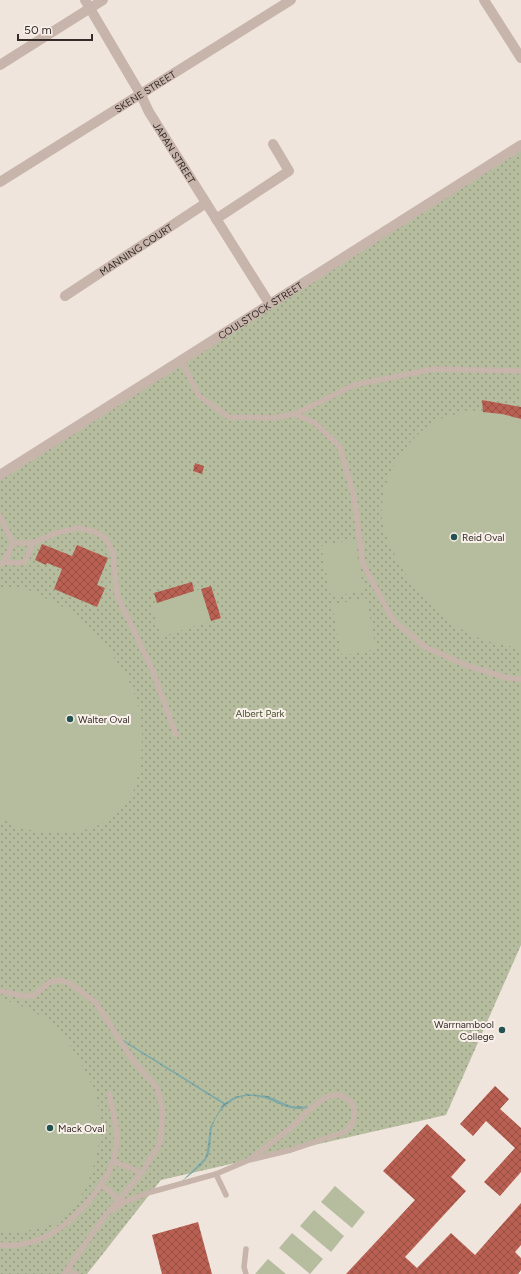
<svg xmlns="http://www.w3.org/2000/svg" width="521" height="1274" viewBox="0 0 521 1274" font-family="Figtree,sans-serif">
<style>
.park{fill:url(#park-dots)}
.garden{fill:#b6bd9f}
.water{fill:url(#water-waves)}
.building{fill:url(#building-cross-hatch)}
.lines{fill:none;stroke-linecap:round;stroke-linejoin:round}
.lane{stroke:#c7b4ab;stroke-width:5.5}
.street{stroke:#c7b4ab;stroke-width:10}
.poi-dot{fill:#235250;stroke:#f8f0e9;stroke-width:1.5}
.labels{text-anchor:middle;stroke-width:4;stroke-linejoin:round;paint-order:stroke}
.street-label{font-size:10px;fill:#352c29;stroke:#f8f0e9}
.poi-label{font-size:10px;fill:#352c29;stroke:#f8f0e9;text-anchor:start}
.park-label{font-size:10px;fill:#48512f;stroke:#f8f0e9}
</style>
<defs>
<pattern id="park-dots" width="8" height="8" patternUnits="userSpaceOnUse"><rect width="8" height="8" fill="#b6bd9f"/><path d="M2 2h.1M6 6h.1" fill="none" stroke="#959a82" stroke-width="1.8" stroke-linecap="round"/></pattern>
<pattern id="water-waves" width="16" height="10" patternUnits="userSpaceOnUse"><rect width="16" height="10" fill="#7faaa7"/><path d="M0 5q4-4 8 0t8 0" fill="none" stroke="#698b88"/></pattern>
<pattern id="building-cross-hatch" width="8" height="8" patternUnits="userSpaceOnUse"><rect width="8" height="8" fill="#b96052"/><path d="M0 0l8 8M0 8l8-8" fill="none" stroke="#974f44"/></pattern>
</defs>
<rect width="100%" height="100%" fill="#f0e5dd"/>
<path class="park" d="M521,150V945L446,1115L161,1180L87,1274H0V480Z"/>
<g class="garden">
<path d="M468,410L502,414L521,420V647C501,647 474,638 458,627C426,606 399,572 387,536C385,530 382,524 382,518C380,481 399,448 429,425C437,418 458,414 468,410Z"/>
<path d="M354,539L364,591L331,597L321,546Z"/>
<path d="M0,588H25L67,609L104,644L126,674L138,703L142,735L141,765L134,790L117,813L97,826L74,833H47L20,828L0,818Z"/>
<path d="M201,589L211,621L161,637L151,605Z"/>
<path d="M366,598L376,649L342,656L332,605Z"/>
<path d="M0,999C14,1002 42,1014 52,1024C72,1042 97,1087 100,1114C102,1135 97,1157 90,1177C85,1191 74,1210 62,1219C48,1229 17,1233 0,1232Z"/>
<path d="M335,1186L365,1212L352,1228L321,1202Z"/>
<path d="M314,1210L344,1236L331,1252L300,1226Z"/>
<path d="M292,1233L323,1259L310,1274L279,1248Z"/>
<path d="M268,1259L286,1274H255Z"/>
</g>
<path class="water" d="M117,1036L225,1103L234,1097L248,1094L268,1096L291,1106L312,1107C284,1115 275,1095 248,1096C230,1097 217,1111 212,1128C210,1138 212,1148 207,1158C201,1168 187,1176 178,1185L205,1158L207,1151L210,1127L223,1104L119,1039Z"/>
<g class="building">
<path d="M482,400L521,407V419L502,414L483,412Z"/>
<path d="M195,463L204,466L202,474L193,471Z"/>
<path d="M42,544L72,556L77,545L108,558L97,585L105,588L97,607L54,589L62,569L47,563L46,565L35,560Z"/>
<path d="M192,582L194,591L157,603L154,593Z"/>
<path d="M211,586L221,618L211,621L201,589Z"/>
<path d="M495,1086L509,1099L500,1109L521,1128V1172L500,1196L484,1182L515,1148L486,1121L473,1136L460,1124Z"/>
<path d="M427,1124L466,1160L451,1177L466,1191L405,1257L417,1268L451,1233L475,1255L521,1203V1245L515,1252L521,1258V1270L518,1274H346L415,1200L383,1171Z"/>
<path d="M198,1222L212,1274H162L152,1235Z"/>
</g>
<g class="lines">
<g class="lane">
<path d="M181,360L199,396L229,417L273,418L295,414L354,385L434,369L521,371"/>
<path d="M295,414L315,423L340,447L354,497L363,564L393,620L425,647L468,666L508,678L521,679"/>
<path d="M0,516L13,543L4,562L0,564"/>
<path d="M13,543H33L56,533L78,528L96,532L106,539L113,553L117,595L152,669L176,735"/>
<path d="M4,562L21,563L26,560L33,543"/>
<path d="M0,991L23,996H33L50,982L60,980L71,984L96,1003L132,1059L157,1088L160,1098L163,1112L160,1143L141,1174L105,1216L64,1274"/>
<path d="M109,1094C118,1131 123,1153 101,1185L112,1193L118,1201"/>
<path d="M114,1162L131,1168L141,1174"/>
<path d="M216,1174L226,1195"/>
<path d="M113,1210L124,1202L151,1192L216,1174L249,1160L292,1127L312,1107L328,1096L341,1095L351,1102L355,1111L352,1124L345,1132L291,1150L249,1160"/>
<path d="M0,1245C45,1249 77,1219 101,1185"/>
<path d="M68,1270L76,1274"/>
<path d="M246,1274L244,1267L246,1249"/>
</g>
<g class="street">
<path id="s1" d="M85,0L141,95L149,112L269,303"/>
<path d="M484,0L521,58"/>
<path d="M0,65L103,0"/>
<path id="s2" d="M0,182L291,0"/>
<path d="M216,219L289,171L273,144"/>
<path id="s3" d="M65,296L206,203"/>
<path id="s4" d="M0,475L521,145"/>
</g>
</g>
<g class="poi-dot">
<circle cx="454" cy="537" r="4"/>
<circle cx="70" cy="719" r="4"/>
<circle cx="502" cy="1030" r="4"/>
<circle cx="50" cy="1128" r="4"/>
</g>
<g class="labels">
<g class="street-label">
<text dy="4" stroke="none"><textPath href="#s2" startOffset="171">SKENE STREET</textPath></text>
<text dy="4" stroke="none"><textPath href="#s1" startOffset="177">JAPAN STREET</textPath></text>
<text dy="4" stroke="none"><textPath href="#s3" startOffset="85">MANNING COURT</textPath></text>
<text dy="4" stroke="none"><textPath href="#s4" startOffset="308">COULSTOCK STREET</textPath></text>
</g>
<g class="poi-label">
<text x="462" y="541">Reid Oval</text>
<text x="78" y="723">Walter Oval</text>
<text x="494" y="1028" text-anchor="end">Warrnambool<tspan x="494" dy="12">College</tspan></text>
<text x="58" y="1132">Mack Oval</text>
</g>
<g class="park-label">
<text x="260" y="717">Albert Park</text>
</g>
</g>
<path d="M18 34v6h74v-6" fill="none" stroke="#352c29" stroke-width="2"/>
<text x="24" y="34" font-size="12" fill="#352c29" stroke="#f8f0e9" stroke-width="3" paint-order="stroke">50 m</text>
</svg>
